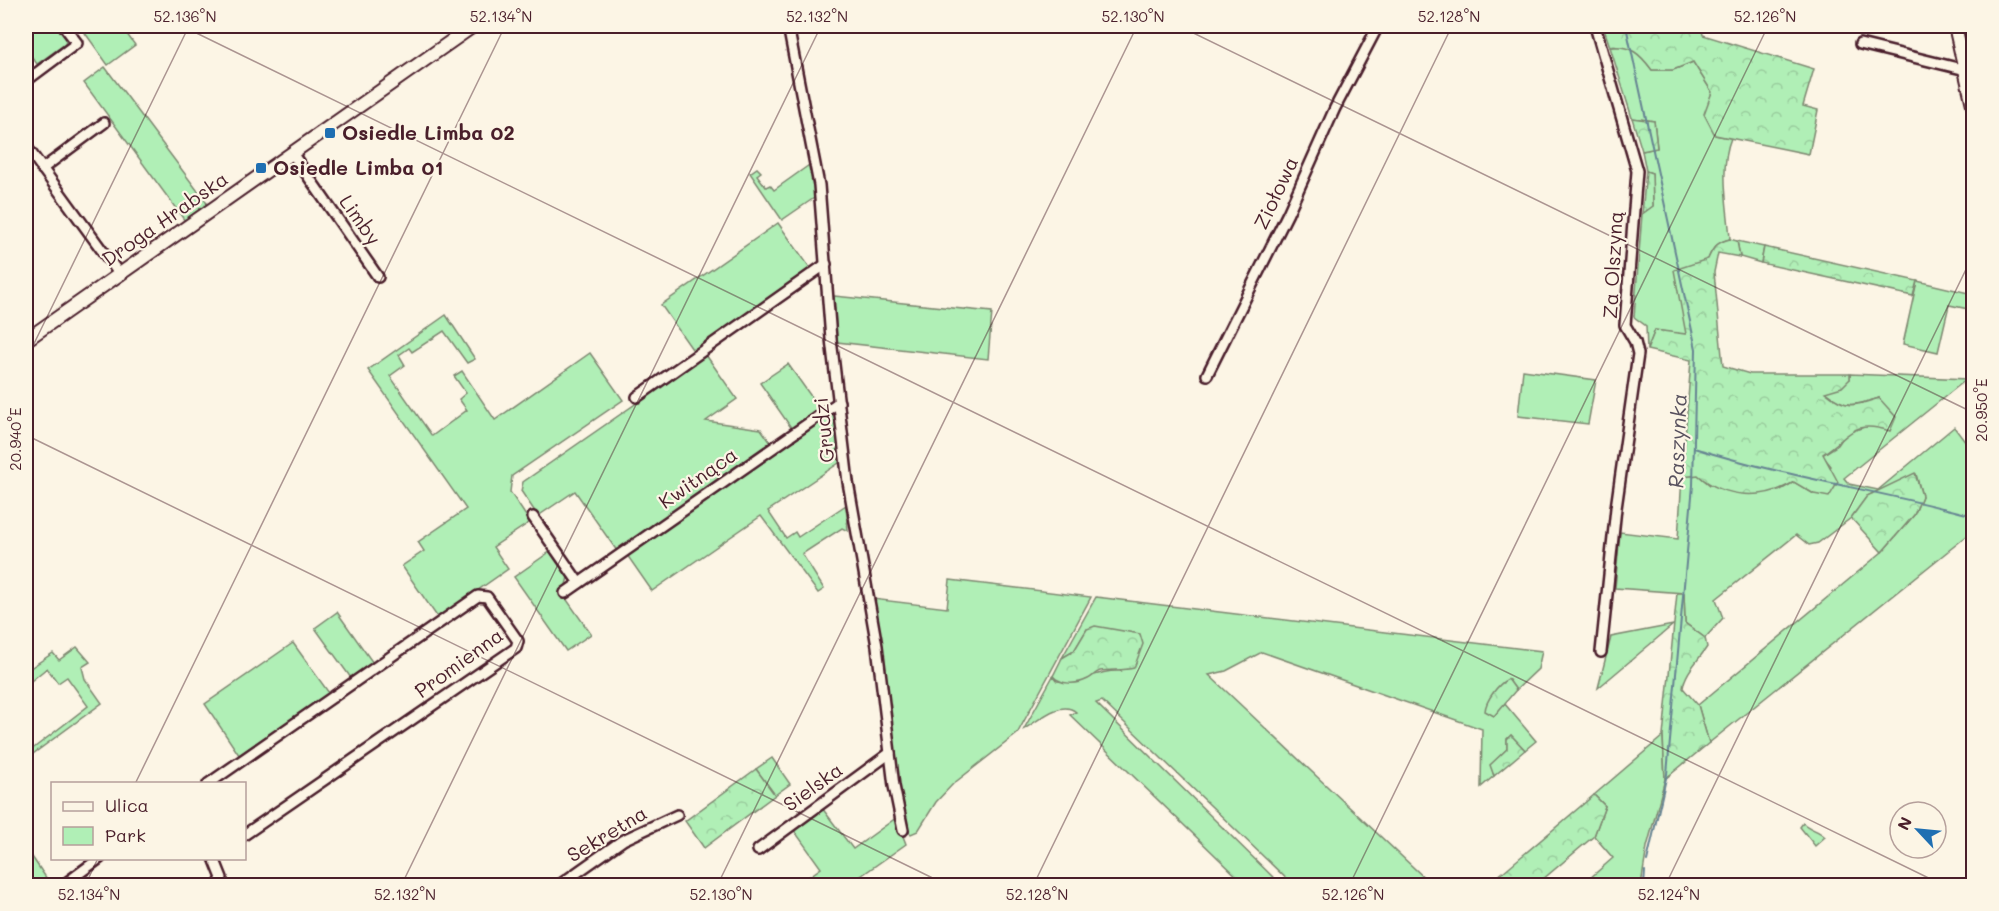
<svg xmlns="http://www.w3.org/2000/svg" width="1999" height="911" viewBox="0 0 1999 911" font-family="Mali,sans-serif">
<style>
.green{fill:#b0efb6;stroke:#7d8770;stroke-width:1.5}
.forest{fill:url(#forest-crowns);stroke:#7d8770;stroke-width:1.5}
.lines{fill:none;stroke-linecap:round;stroke-linejoin:round}
.stream{stroke:#668492;stroke-width:2}
.minor-casing{stroke:#4a1f2b;stroke-width:14}
.tertiary-casing{stroke:#4a1f2b;stroke-width:16}
.minor{stroke:#fcf5e5;stroke-width:9}
.tertiary{stroke:#fcf5e5;stroke-width:12}
.ticks{fill:none;stroke:#4a1f2b;stroke-width:1.5;stroke-opacity:0.45}
.poi-dot{fill:#1f6fb2;stroke:#fcf5e5;stroke-width:2}
.labels{text-anchor:middle;stroke-width:4.5;stroke-linejoin:round;paint-order:stroke}
.poi-label{font-size:20px;font-weight:bold;fill:#4a1f2b;stroke:#fcf5e5;text-anchor:start}
.street-label{font-size:20px;fill:#4a1f2b;stroke:#fcf5e5}
.water-label{font-size:21px;font-style:italic;fill:#58515e;stroke:#fcf5e5}
.neatline{fill:none;stroke:#4a1f2b;stroke-width:2}
.ticks-label{font-size:15px;text-anchor:middle;fill:#4a1f2b}
</style>
<defs>
<pattern id="forest-crowns" width="20" height="18" patternUnits="userSpaceOnUse" patternTransform="scale(1.5)"><rect width="20" height="18" fill="#b0efb6"/><path d="M2 6a3 3 0 1 1 6 0M12 15a3 3 0 1 1 6 0" fill="none" stroke="#99cc9d"/></pattern>
</defs>
<rect width="100%" height="100%" fill="#fcf5e5"/>
<filter id="ink" filterUnits="userSpaceOnUse"><feTurbulence type="fractalNoise" baseFrequency=".0167" numOctaves="2"/><feDisplacementMap in="SourceGraphic" scale="12" xChannelSelector="R" yChannelSelector="G"/><feConvolveMatrix kernelMatrix="1 2 1 2 8 2 1 2 1" color-interpolation-filters="sRGB"/></filter>
<g filter="url(#ink)">
<g class="green">
<path d="M26,26H60L58,28L66,39L65,44L37,64L26,49Z"/>
<path d="M80,26H121L135,45L108,65Z"/>
<path d="M1624,46L1641,55L1652,70H1673L1693,62L1712,92L1715,135L1731,138C1719,168 1728,208 1730,239C1718,242 1713,247 1708,259L1686,335L1655,330L1647,350L1646,326L1634,317L1642,214L1653,206L1652,173L1646,171L1642,151L1657,148L1654,121L1632,118L1610,47Z"/>
<path d="M105,67L209,206L185,221L84,83Z"/>
<path d="M812,163L817,196L782,220L750,173L757,168L761,172L757,175L766,187L770,185L774,190Z"/>
<path d="M778,223L811,269L694,352L661,305Z"/>
<path d="M1737,241L1764,247L1761,263L1740,257Z"/>
<path d="M1917,281L1973,294V310L1949,305L1938,352L1903,344Z"/>
<path d="M834,296L992,312L988,359L837,342Z"/>
<path d="M446,315L475,359L467,363L444,331L412,352L409,348L399,355L405,365L390,376L432,436L467,410L459,399L466,393L454,376L462,371L495,420L590,353L623,400L512,476L510,492L530,522L493,547L508,569L438,618L402,566L424,551L418,542L466,509L368,370Z"/>
<path d="M706,355L737,399L706,421L761,429L771,443L617,551L575,491L538,516L521,491L523,482Z"/>
<path d="M788,364L820,409L792,429L760,383Z"/>
<path d="M1523,370L1596,380L1588,424L1518,416Z"/>
<path d="M1850,374L1967,379L1844,478L1849,484L1878,490L1954,427L1969,447L1973,444V531L1709,743L1698,705L1882,552L1914,515L1922,496L1916,474L1867,496L1851,518L1818,543L1809,545L1796,535L1716,599L1723,618L1705,638L1685,623L1684,593L1615,588L1620,532L1678,539L1682,477L1698,475L1710,485L1779,491L1794,482L1814,494L1831,466L1822,455L1838,445L1846,433L1871,425L1879,398C1854,406 1847,409 1825,392L1850,379Z"/>
<path d="M832,411L837,414L842,461L768,511L786,538L795,532L798,537L846,505L848,531L842,528L802,554L824,589L818,593L761,516L652,591L627,555Z"/>
<path d="M551,551L568,577L566,585L560,590L591,634L566,651L514,577Z"/>
<path d="M950,580L1091,597L1017,734L953,784L936,802L918,831L911,834L904,828L895,777L873,599L947,608Z"/>
<path d="M1096,597L1542,651L1538,669L1516,690L1508,679L1494,716L1504,703L1536,741L1525,750L1511,735L1507,739V749L1491,765L1494,776L1481,787L1482,729L1262,652L1226,671L1209,675L1432,885H1293L1102,701L1096,703L1281,885H1246L1070,715L1076,712C1061,699 1038,721 1024,729L1053,676L1057,681C1087,684 1092,670 1121,671L1087,629L1074,651L1062,658Z"/>
<path d="M337,612L373,663L351,678L315,628Z"/>
<path d="M1673,625L1598,688L1611,637Z"/>
<path d="M293,643L329,693L239,755L205,704Z"/>
<path d="M77,647L90,662L82,667L85,679L102,703L26,759V754L88,706L67,677L58,683L47,668L26,685V671L53,653L59,660Z"/>
<path d="M1663,736L1665,779L1647,847L1641,885L1581,886L1613,858L1594,836L1605,806L1594,795Z"/>
<path d="M772,758L790,784L775,795L756,769Z"/>
<path d="M822,808L853,849L896,818L906,844L848,885H797L821,868L793,829Z"/>
<path d="M1803,823C1810,830 1819,830 1825,837L1815,846L1800,827Z"/>
<path d="M26,848L51,885H26Z"/>
</g>
<g class="forest">
<path d="M1603,26H1701L1703,35L1814,69L1803,106L1818,110L1809,154L1715,135L1704,114L1712,92L1693,62L1673,70H1652C1640,54 1631,45 1610,47Z"/>
<path d="M1632,118L1654,121L1657,148L1642,151Z"/>
<path d="M1646,171L1652,173L1653,206L1642,214Z"/>
<path d="M1730,239L1737,241L1740,257L1718,253L1714,272L1723,366L1750,374H1850V379L1842,387L1825,392C1847,410 1854,406 1879,398L1896,417L1890,431C1851,419 1851,436 1823,454L1838,482L1829,497L1814,494L1794,482C1764,500 1725,499 1698,475L1682,477L1691,360L1647,350L1655,330L1686,334L1674,270L1708,259C1713,247 1717,242 1730,239Z"/>
<path d="M1764,247L1917,281L1913,296L1761,263Z"/>
<path d="M1915,473L1922,496L1914,515L1882,552L1851,518L1867,496Z"/>
<path d="M1677,593H1684L1685,623L1705,638L1707,647C1698,661 1685,672 1683,688L1698,705L1709,743L1665,779L1663,736Z"/>
<path d="M1095,626L1140,634L1143,644L1134,668C1123,671 1111,669 1100,671C1094,673 1093,677 1088,679C1077,685 1060,685 1053,676L1062,658L1074,651L1087,629Z"/>
<path d="M1508,679L1516,690L1494,716L1485,711C1486,700 1498,684 1508,679Z"/>
<path d="M1511,735L1525,750L1494,776L1490,765L1507,749V739Z"/>
<path d="M756,769L775,795L704,848L685,821Z"/>
<path d="M1594,795L1605,806L1594,836L1536,885H1490V883Z"/>
</g>
<g class="lines">
<g class="stream">
<path d="M1626,26L1696,349L1693,485L1667,774L1647,861"/>
<path d="M1694,448C1785,477 1881,491 1974,516"/>
<path d="M1644,886L1645,871"/>
</g>
<g class="minor-casing">
<g id="minor">
<path d="M788,26L819,185L831,339L848,482L877,646L894,786L903,830"/>
<path d="M1595,26L1637,171L1625,325L1635,342L1638,354L1616,508L1601,652"/>
<path d="M1860,44L1974,72"/>
<path d="M26,81L77,43L64,26"/>
<path d="M26,146L120,275"/>
<path d="M292,153L378,277"/>
<path d="M42,169L104,123"/>
<path d="M1207,375L1288,213L1335,108L1378,26"/>
<path d="M637,397L826,264"/>
<path d="M533,517L579,583"/>
<path d="M565,593L839,402"/>
<path d="M208,784L478,596L487,597L518,641L516,648L244,835"/>
<path d="M758,850L890,753"/>
<path d="M214,858L222,878L218,886"/>
<path d="M62,886L100,858"/>
<path d="M558,886L623,840L677,815"/>
</g>
</g>
<g class="tertiary-casing">
<g id="tertiary">
<path d="M1955,26L1974,109"/>
<path d="M26,340L473,26"/>
</g>
</g>
<use href="#minor" class="minor"/>
<use href="#tertiary" class="tertiary"/>
</g>
</g>
<path class="ticks" d="M182,26L1945,886M1179,26L1974,413M26,360L189,26M26,435L949,886M135,784L505,26M85,886L98,858M401,886L821,26M717,886L1137,26M1033,886L1452,26M1349,886L1768,26M1665,886L1974,253"/>
<g class="poi-dot">
<rect x="324" y="127" width="12" height="12" rx="3"/>
<rect x="255" y="162" width="12" height="12" rx="3"/>
</g>
<g class="labels">
<g class="poi-label">
<text x="342" y="140">Osiedle Limba 02</text>
<text x="273" y="175">Osiedle Limba 01</text>
</g>
<g class="street-label">
<text transform="translate(1276 193) rotate(-65)" y="7">Ziołowa</text>
<text transform="translate(165 219) rotate(-35)" y="7">Droga Hrabska</text>
<text transform="translate(360 220) rotate(55)" y="7">Limby</text>
<text transform="translate(1613 265) rotate(-87)" y="7">Za Olszyną</text>
<text transform="translate(824 430) rotate(-96)" y="7">Grudzi</text>
<text transform="translate(698 478) rotate(-35)" y="7">Kwitnąca</text>
<text transform="translate(459 663) rotate(-36)" y="7">Promienna</text>
<text transform="translate(813 787) rotate(-36)" y="7">Sielska</text>
<text transform="translate(607 834) rotate(-31)" y="7">Sekretna</text>
</g>
<g class="water-label">
<text transform="translate(1678 441) rotate(-88)" y="7">Raszynka</text>
</g>
</g>
<rect width="1999" height="911" fill="none" stroke="#fcf5e5" stroke-width="66"/>
<rect x="51" y="782" width="195" height="78" fill="#fcf5e5" stroke="#b59f9b" stroke-width="1.5"/>
<rect x="63" y="802" width="30" height="9" fill="#fcf5e5" stroke="#b59f9b" stroke-width="1.5"/>
<text x="105" y="812" font-size="18" fill="#4a1f2b">Ulica</text>
<rect x="63" y="827" width="30" height="18" fill="#b0efb6" stroke="#b59f9b" stroke-width="1.5"/>
<text x="105" y="842" font-size="18" fill="#4a1f2b">Park</text>
<g transform="translate(1918 830) rotate(296)"><circle r="28" fill="#fcf5e5" stroke="#b59f9b" stroke-width="1.5"/>
<path d="M0-4.5L10 22L0 15L-10 22Z" fill="#1f6fb2"/>
<text y="-9" font-size="16" font-weight="bold" text-anchor="middle" fill="#4a1f2b">N</text>
</g>
<rect x="33" y="33" width="1933" height="845" class="neatline"/>
<g class="ticks-label">
<text x="185" y="22">52.136°N</text>
<text x="501" y="22">52.134°N</text>
<text x="817" y="22">52.132°N</text>
<text x="1133" y="22">52.130°N</text>
<text x="1449" y="22">52.128°N</text>
<text x="1765" y="22">52.126°N</text>
<text transform="translate(1982 410) rotate(-90)" y="5">20.950°E</text>
<text transform="translate(16 439) rotate(-90)" y="5">20.940°E</text>
<text x="89" y="900">52.134°N</text>
<text x="405" y="900">52.132°N</text>
<text x="721" y="900">52.130°N</text>
<text x="1037" y="900">52.128°N</text>
<text x="1353" y="900">52.126°N</text>
<text x="1669" y="900">52.124°N</text>
</g>
</svg>
